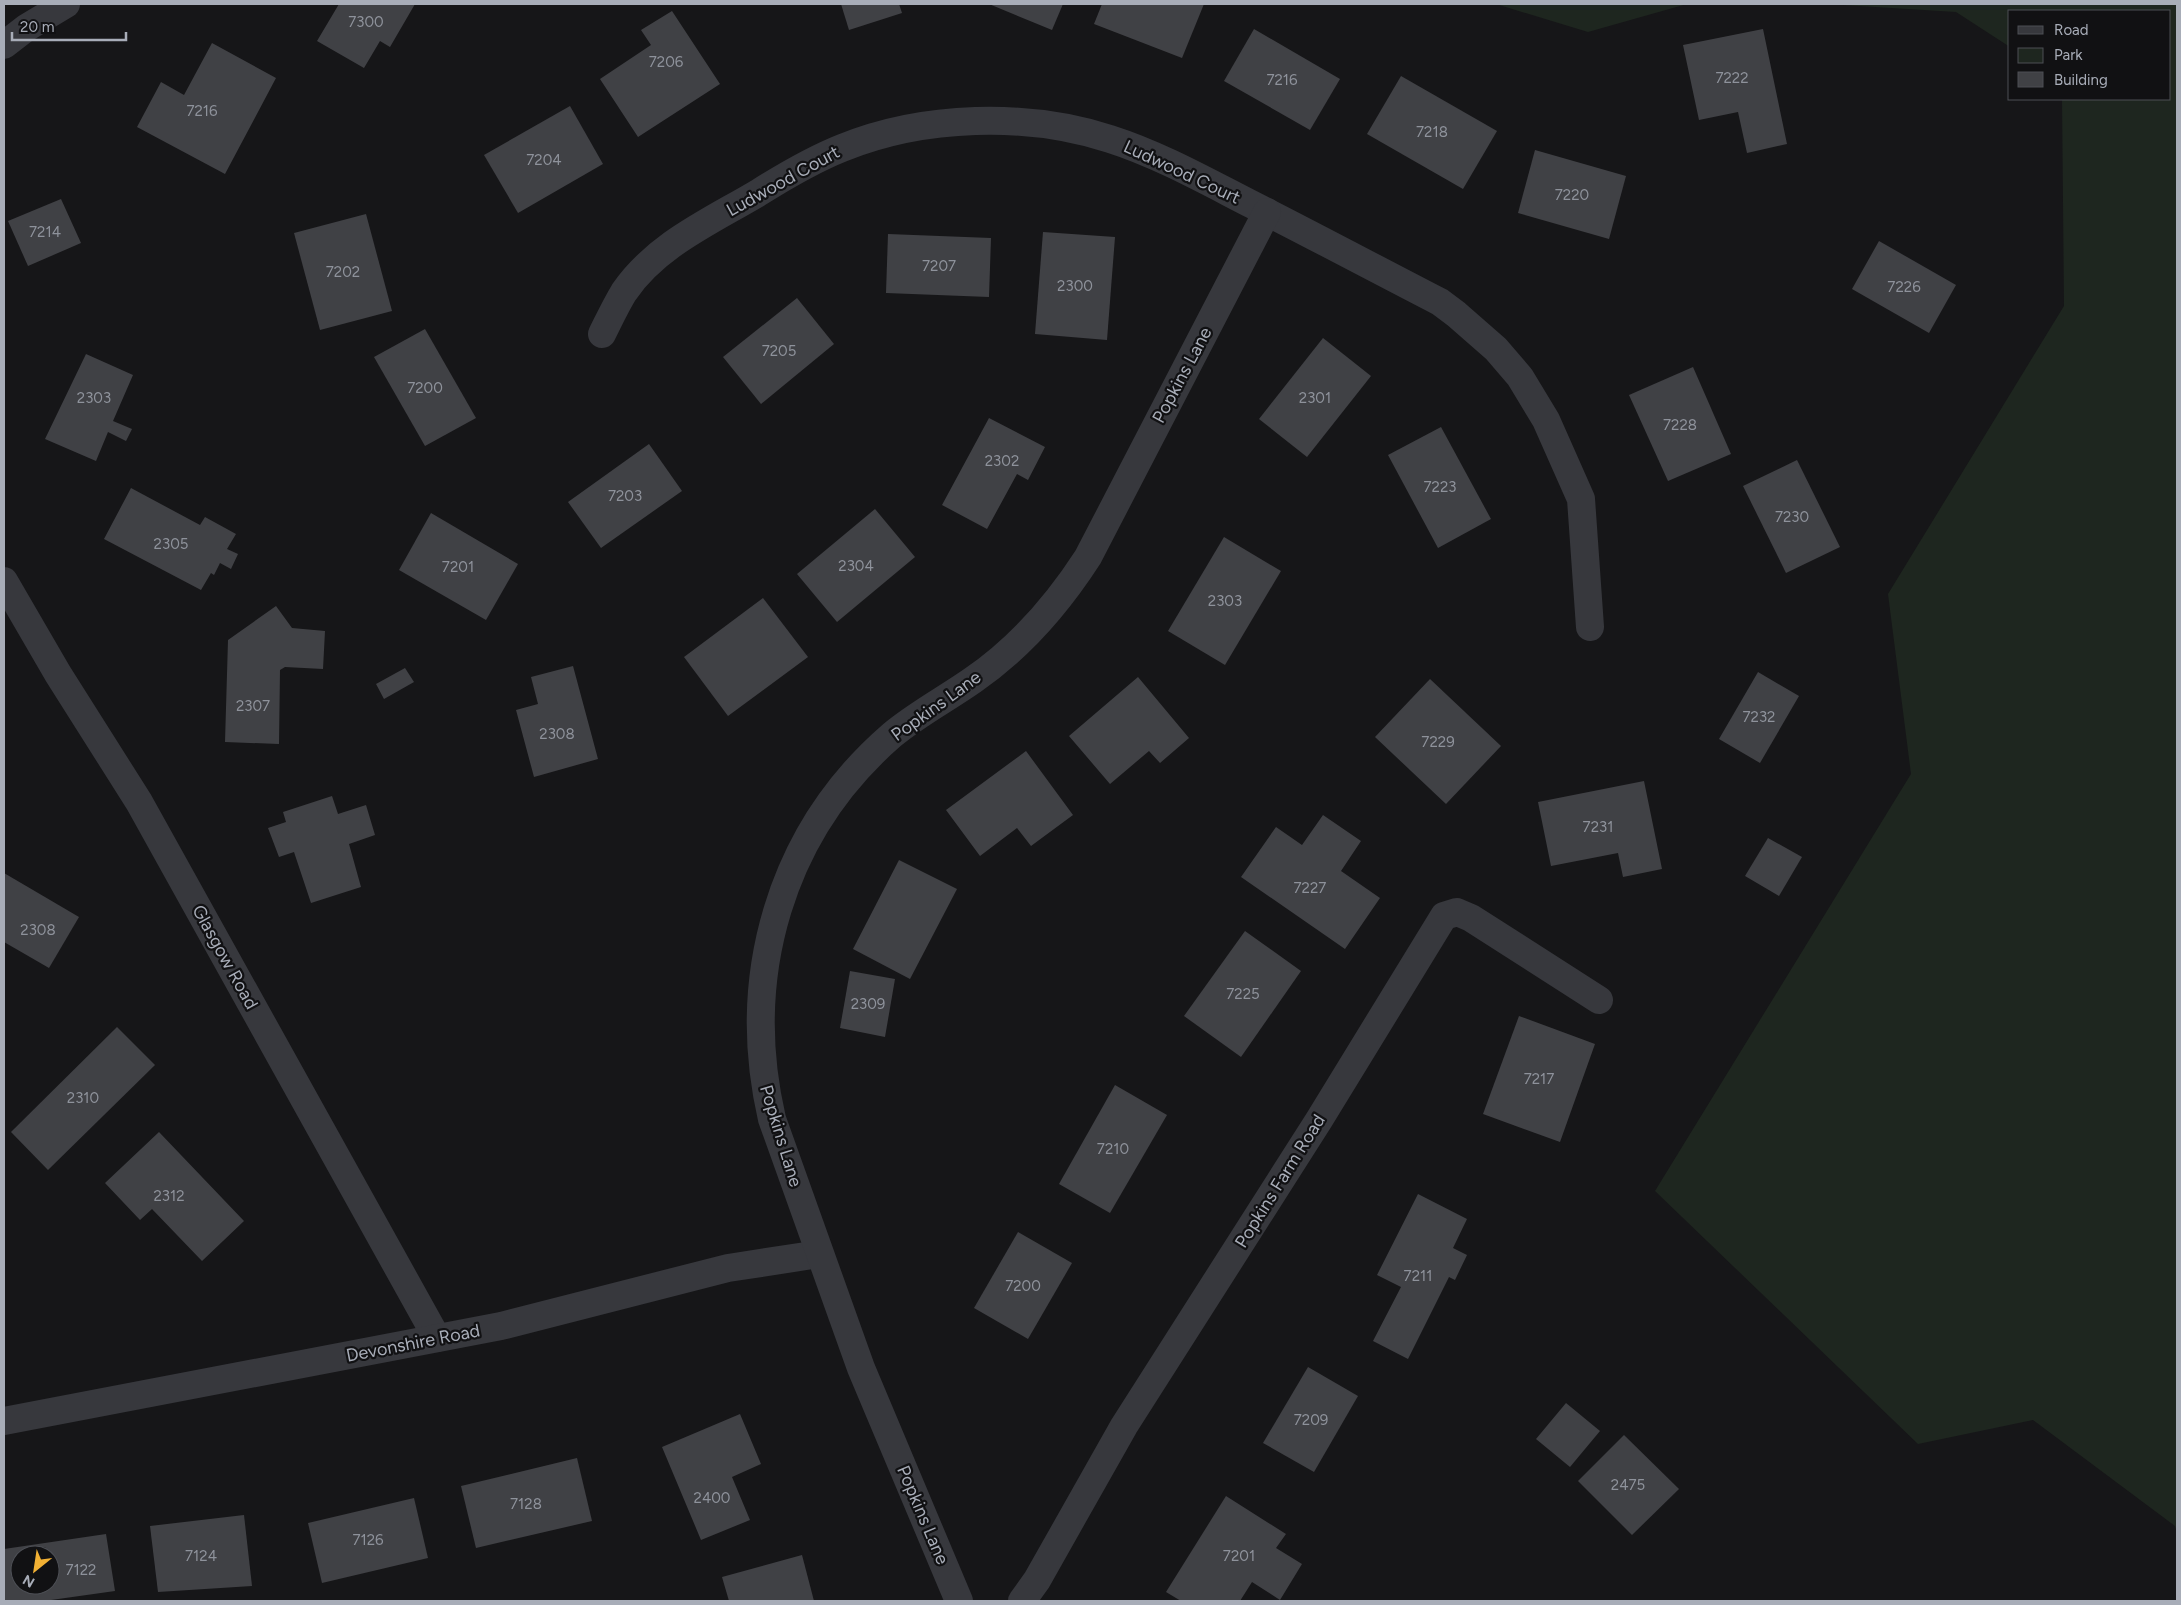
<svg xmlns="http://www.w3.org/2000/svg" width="2181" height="1605" viewBox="0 0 2181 1605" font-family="Figtree,sans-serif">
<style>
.green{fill:#1e261f}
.building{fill:#404145;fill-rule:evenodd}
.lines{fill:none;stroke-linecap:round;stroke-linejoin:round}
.minor{stroke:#37383d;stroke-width:28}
.labels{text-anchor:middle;stroke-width:4.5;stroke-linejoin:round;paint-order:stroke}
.number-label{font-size:15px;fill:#8e929b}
.street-label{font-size:18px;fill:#a8adb8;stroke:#111113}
</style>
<rect width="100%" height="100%" fill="#161618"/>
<g class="green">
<path d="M1496,4H1687L1588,32Z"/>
<path d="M1827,4H2177V1533L2175,1526L2033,1420L1918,1444L1655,1191L1911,774L1888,594L2064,306L2062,99H2170V11H2010V47L1956,12Z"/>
</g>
<g class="building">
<path d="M339,4H415L390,47L380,41L364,68L317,41Z"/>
<path d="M841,4H899L902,13L849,30Z"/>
<path d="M989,4H1063L1052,30Z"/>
<path d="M1102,4H1204L1182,58L1094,24Z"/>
<path d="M672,11L720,84L638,137L600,79L651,45L641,30Z"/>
<path d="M1254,29L1340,79L1310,130L1224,81Z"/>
<path d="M1763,29L1787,144L1747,153L1738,112L1699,120L1683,45Z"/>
<path d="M212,43L276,78L225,174L137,127L161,82L184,95Z"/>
<path d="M1401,76L1497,131L1463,189L1367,134Z"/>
<path d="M570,106L603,164L518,213L484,155Z"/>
<path d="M1535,150L1626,176L1609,239L1518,213Z"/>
<path d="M61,199L81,243L28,266L8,221Z"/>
<path d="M366,214L392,311L320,330L294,233Z"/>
<path d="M1043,232L1115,237L1107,340L1035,334Z"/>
<path d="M888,234L991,238L989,297L886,293Z"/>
<path d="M1879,241L1956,285L1929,333L1852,289Z"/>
<path d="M797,298L834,344L761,404L723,357Z"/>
<path d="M425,329L476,418L425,446L374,357Z"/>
<path d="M1323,338L1371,376L1307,457L1259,419Z"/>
<path d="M86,354L133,375L113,421L132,429L126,441L108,432L96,461L45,439Z"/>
<path d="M1693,367L1731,454L1668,481L1629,395Z"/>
<path d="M989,418L1045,447L1028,480L1017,474L987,529L942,505Z"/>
<path d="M1441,427L1491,519L1438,548L1388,455Z"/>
<path d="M649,444L682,491L601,548L568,502Z"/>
<path d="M1797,460L1840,547L1786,573L1743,486Z"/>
<path d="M131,488L200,525L205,517L236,534L227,549L238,554L231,569L220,563L214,575L211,573L201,590L104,539Z"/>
<path d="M875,509L915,557L837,622L797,574Z"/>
<path d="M431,513L518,564L486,620L399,570Z"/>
<path d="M1224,537L1281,571L1225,665L1168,631Z"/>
<path d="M763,598L808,657L728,716L684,657Z"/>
<path d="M276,606L292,628L325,631L323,669L285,667L280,670L279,744L225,742L228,640Z"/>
<path d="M573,666L598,759L534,777L516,710L538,704L531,677Z"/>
<path d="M405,668L414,682L384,699L376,684Z"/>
<path d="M1758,672L1799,696L1760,763L1719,739Z"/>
<path d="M1138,677L1189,738L1160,763L1149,751L1110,784L1069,736Z"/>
<path d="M1430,679L1501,746L1446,804L1375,737Z"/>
<path d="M1026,751L1073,815L1031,846L1017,828L980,856L946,810Z"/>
<path d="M1644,781L1662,869L1623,877L1618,853L1551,866L1538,802Z"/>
<path d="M332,796L338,814L366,805L375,835L349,844L361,887L311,903L294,852L279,857L268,828L286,822L283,812Z"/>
<path d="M1323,815L1361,841L1341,871L1380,898L1345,949L1241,877L1276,827L1302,845Z"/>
<path d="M1768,838L1802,857L1779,896L1745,876Z"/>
<path d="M899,860L957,889L910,979L853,949Z"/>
<path d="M4,873L79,917L49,968L4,942Z"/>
<path d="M1245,931L1301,971L1241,1057L1184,1016Z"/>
<path d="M850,971L895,979L885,1037L840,1028Z"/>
<path d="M1519,1016L1595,1044L1560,1142L1483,1114Z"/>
<path d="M117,1027L155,1065L48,1170L11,1132Z"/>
<path d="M1115,1085L1167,1115L1110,1213L1059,1184Z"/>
<path d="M159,1132L244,1221L202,1261L152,1209L140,1220L105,1183Z"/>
<path d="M1418,1194L1467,1219L1453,1248L1467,1255L1455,1280L1449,1277L1408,1359L1373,1341L1401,1287L1377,1275Z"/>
<path d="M1018,1232L1072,1263L1028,1339L974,1308Z"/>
<path d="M1308,1367L1358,1396L1314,1472L1263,1443Z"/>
<path d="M1566,1403L1600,1431L1570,1467L1536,1439Z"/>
<path d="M740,1414L761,1464L732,1477L750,1520L701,1540L662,1447Z"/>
<path d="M1624,1435L1679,1489L1632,1535L1578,1481Z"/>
<path d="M577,1458L592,1521L476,1548L461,1486Z"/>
<path d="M1226,1496L1286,1534L1276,1548L1302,1564L1280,1600L1252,1582L1240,1601H1181L1166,1592Z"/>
<path d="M414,1498L428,1558L322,1583L308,1523Z"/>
<path d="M244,1515L252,1586L158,1592L150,1526Z"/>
<path d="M106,1534L115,1591L44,1601H4V1549ZM20,1555H50V1585H20Z"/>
<path d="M802,1555L814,1601H729L722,1577Z"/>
</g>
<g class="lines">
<g class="minor">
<path d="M4,45L26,28L66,4"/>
<path d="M602,334C609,320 616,305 624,292C656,245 711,221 758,193C785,176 812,160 842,148C923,115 1027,112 1110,139C1160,155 1206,181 1253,205C1316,237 1378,270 1440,302L1456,314L1496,349L1520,377L1546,420L1581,499L1590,627"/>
<path d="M4,581L58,674L139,802L437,1338"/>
<path d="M4,1421L501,1326L728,1268L819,1254"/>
<path d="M959,1601L861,1368L772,1119C739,976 780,832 892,735C917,714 946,699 973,680C1021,647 1057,605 1088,557L1267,212"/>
<path d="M1022,1601L1037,1580L1124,1426L1319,1120L1444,916L1457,912L1471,918L1599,1000"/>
</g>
</g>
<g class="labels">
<g class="number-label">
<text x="366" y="27">7300</text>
<text x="666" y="67">7206</text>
<text x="1732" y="83">7222</text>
<text x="1282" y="85">7216</text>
<text x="202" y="116">7216</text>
<text x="1432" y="137">7218</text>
<text x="544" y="165">7204</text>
<text x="1572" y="200">7220</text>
<text x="45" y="237">7214</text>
<text x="939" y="271">7207</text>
<text x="343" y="277">7202</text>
<text x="1075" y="291">2300</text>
<text x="1904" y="292">7226</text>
<text x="779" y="356">7205</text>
<text x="425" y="393">7200</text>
<text x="94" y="403">2303</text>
<text x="1315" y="403">2301</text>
<text x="1680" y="430">7228</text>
<text x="1002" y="466">2302</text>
<text x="1440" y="492">7223</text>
<text x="625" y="501">7203</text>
<text x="1792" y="522">7230</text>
<text x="171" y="549">2305</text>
<text x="856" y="571">2304</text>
<text x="458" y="572">7201</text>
<text x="1225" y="606">2303</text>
<text x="253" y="711">2307</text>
<text x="1759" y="722">7232</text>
<text x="557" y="739">2308</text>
<text x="1438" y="747">7229</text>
<text x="1598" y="832">7231</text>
<text x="1310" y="893">7227</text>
<text x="38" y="935">2308</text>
<text x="1243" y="999">7225</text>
<text x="868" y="1009">2309</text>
<text x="1539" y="1084">7217</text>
<text x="83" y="1103">2310</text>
<text x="1113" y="1154">7210</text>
<text x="169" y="1201">2312</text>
<text x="1418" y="1281">7211</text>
<text x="1023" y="1291">7200</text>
<text x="1311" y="1425">7209</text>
<text x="1628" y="1490">2475</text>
<text x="712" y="1503">2400</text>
<text x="526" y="1509">7128</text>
<text x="368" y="1545">7126</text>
<text x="201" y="1561">7124</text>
<text x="1239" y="1561">7201</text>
<text x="81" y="1575">7122</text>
</g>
<g class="street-label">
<text transform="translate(1182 172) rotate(25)" y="6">Ludwood Court</text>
<text transform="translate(783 181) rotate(-29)" y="6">Ludwood Court</text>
<text transform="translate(1182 375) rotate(-62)" y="6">Popkins Lane</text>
<text transform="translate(936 706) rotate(-36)" y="6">Popkins Lane</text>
<text transform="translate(225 957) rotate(61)" y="6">Glasgow Road</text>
<text transform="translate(781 1136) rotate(73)" y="6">Popkins Lane</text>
<text transform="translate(1280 1181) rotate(-58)" y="6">Popkins Farm Road</text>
<text transform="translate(413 1343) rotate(-11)" y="6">Devonshire Road</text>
<text transform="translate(923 1515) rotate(67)" y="6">Popkins Lane</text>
</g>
</g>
<rect width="2181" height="1605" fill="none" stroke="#a8adb8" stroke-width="10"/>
<rect x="2008" y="10" width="162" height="90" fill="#111113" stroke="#4d4f55"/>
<rect x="2018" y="26" width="25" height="8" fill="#37383d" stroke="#4d4f55"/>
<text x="2054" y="35" font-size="15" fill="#a8adb8">Road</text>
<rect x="2018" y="48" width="25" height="15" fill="#1e261f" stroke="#4d4f55"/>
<text x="2054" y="60" font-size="15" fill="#a8adb8">Park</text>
<rect x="2018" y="72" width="25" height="15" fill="#404145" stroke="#4d4f55"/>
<text x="2054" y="85" font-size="15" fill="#a8adb8">Building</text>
<g transform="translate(35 1570) rotate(210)"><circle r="24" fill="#111113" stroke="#4d4f55"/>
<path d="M0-4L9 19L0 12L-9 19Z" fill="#f2b134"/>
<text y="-8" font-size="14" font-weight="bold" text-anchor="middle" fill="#a8adb8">N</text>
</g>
<path d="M12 32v8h114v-8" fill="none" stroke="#a8adb8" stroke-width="2.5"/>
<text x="20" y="32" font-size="15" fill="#a8adb8" stroke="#111113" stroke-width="4" paint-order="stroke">20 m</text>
</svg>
